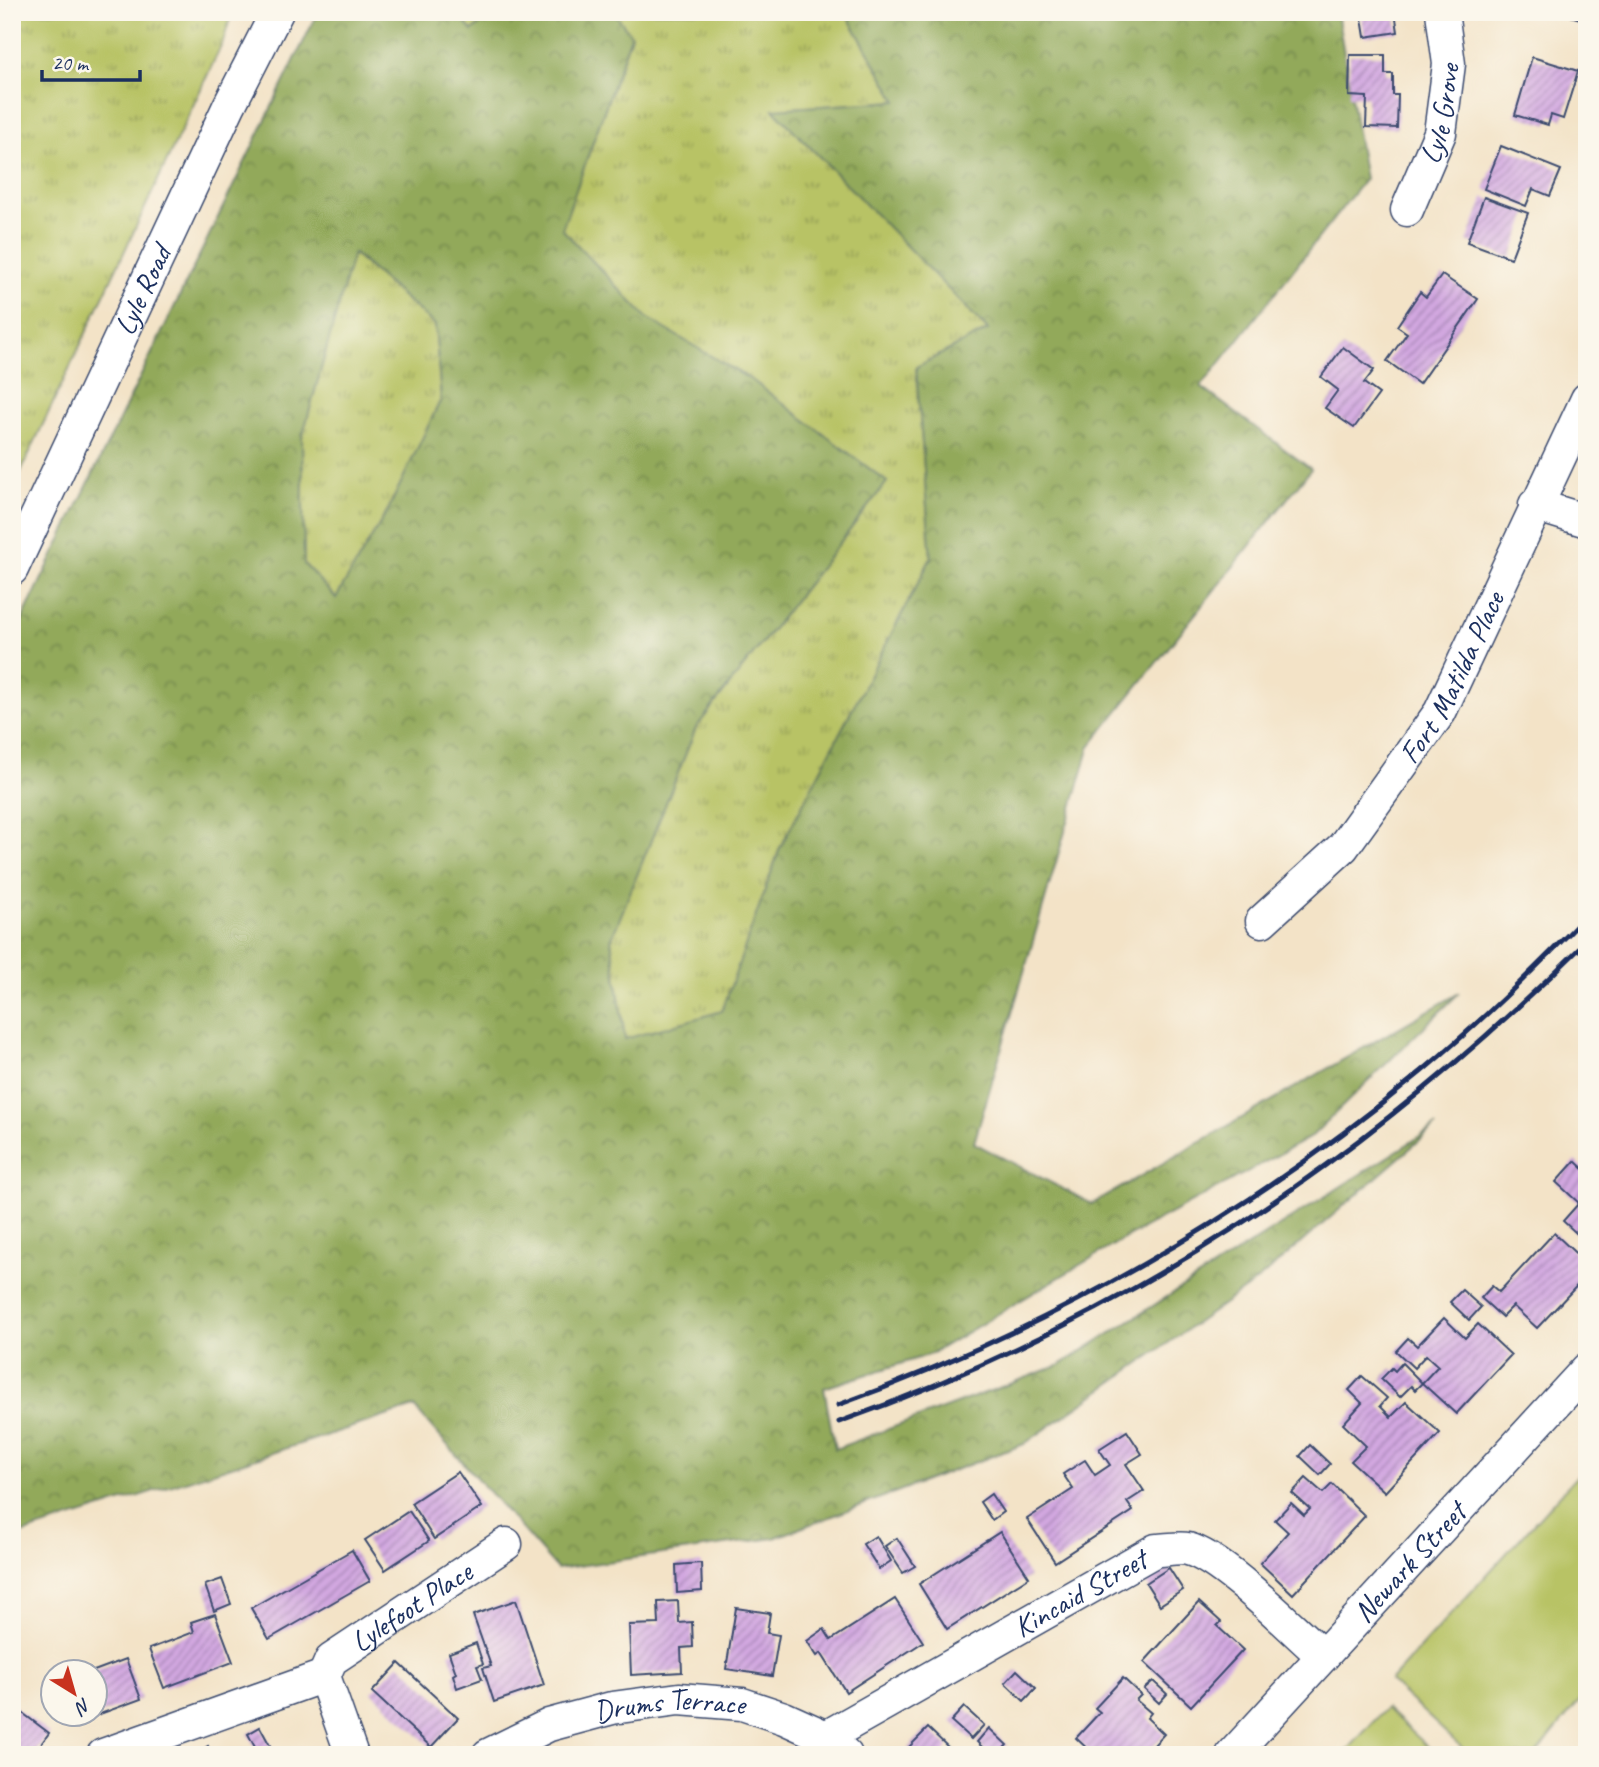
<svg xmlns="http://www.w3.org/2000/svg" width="1599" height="1767" viewBox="0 0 1599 1767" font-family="Caveat,sans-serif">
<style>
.grass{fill:url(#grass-tufts);stroke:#6a7962;stroke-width:2}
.forest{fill:url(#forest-crowns);stroke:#566c5c;stroke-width:2;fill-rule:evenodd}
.pitch{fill:#b8c365;stroke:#6a7962;stroke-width:2}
.building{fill:url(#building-hatch)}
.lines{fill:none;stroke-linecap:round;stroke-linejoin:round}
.minor-casing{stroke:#3b4a6e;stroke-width:35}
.minor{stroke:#fff;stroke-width:32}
.rail{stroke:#1b2f5e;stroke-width:5}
.labels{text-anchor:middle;stroke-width:6;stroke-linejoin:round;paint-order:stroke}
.street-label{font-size:30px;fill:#1b2f5e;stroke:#fbf7ec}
</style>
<defs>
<pattern id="grass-tufts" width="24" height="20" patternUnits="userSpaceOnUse" patternTransform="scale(1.75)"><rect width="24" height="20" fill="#b8c365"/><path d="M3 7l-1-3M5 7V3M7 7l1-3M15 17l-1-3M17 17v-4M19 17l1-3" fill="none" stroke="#959f56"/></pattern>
<pattern id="forest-crowns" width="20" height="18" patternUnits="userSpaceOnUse" patternTransform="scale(1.75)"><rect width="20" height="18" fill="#92a95a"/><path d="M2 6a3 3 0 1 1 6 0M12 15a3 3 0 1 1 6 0" fill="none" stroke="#768a4e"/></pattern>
<pattern id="building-hatch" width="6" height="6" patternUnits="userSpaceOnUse" patternTransform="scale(1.75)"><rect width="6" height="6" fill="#d2a7e0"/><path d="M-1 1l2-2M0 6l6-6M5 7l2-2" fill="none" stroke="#aa88b9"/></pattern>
</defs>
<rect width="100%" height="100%" fill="#fbf7ec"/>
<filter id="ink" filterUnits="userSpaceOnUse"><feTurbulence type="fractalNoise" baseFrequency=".0143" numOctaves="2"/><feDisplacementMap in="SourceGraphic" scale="14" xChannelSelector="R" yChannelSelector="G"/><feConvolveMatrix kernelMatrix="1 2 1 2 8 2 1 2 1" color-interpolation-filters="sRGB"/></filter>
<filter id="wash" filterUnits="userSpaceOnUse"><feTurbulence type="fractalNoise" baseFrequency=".00686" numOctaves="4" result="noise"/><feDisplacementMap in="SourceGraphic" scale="28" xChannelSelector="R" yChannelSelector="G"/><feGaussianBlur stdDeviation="1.57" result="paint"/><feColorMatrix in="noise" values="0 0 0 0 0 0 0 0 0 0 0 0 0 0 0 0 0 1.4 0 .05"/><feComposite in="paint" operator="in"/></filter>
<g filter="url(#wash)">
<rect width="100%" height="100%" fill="#f3e3c7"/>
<g class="grass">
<path d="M12,12H232L223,42L12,490Z"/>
<path d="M456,12H495L472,31Z"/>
<path d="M614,12H845L897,101L774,109L988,330L916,367L931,558L780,848L723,1011L625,1040L611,940L696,728L887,482L753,381L646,318L562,229L631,36Z"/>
<path d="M352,253L435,325L441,400L389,508L336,599L304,564L302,438Z"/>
</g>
<path class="forest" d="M318,12H456L472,31L495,12H614L631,35L562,229L647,318L753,381L887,482L696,728L611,940L625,1039L722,1011L780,848L931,558L916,367L988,330L773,109L897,101L845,12H1337L1365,179L1201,387L1311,469L1090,746L974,1143L1092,1204L1459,993L1311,1137L1120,1241L931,1354L824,1388L835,1449L1060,1365L1436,1126L1258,1280L1024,1444L774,1538L557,1569L414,1407L12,1537V640ZM353,253L435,325L441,399L389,508L336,598L304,564L302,438Z"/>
<g class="pitch">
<path d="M1585,1467L1587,1692L1535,1755H1470L1390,1681Z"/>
<path d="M1386,1708L1437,1755H1343Z"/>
</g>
<g id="blocks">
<g class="building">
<path d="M1361,12H1395L1398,32L1365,37Z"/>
<path d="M1560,12H1587V21L1560,13Z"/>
<path d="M1350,55H1385V74H1393V95H1398L1397,128L1366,127L1367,97L1349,96Z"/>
<path d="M1532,57L1578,71L1563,119L1551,115L1548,125L1515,115Z"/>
<path d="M1501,146L1561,170L1550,196L1533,189L1526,206L1484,189Z"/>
<path d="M1484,197L1528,213L1511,258L1467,242Z"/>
<path d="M1442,275L1478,299L1419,384L1387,361L1407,333L1397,326L1420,292L1426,297Z"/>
<path d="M1343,347L1374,370L1364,383L1379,394L1354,428L1325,408L1338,390L1321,377Z"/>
<path d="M1575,1161L1587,1172V1243L1563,1221L1579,1203L1556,1182Z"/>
<path d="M1554,1233L1587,1264V1275L1537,1328L1513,1306L1502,1317L1481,1298L1492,1286L1499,1292Z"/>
<path d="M1462,1290L1481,1307L1469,1320L1450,1302Z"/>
<path d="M1444,1318L1465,1338L1478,1324L1511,1355L1456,1414L1422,1383L1438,1366L1426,1355L1414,1368L1396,1351L1408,1338L1417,1346Z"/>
<path d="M1402,1363L1422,1383L1415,1390L1411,1386L1400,1397L1381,1379L1392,1368L1395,1371Z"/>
<path d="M1362,1376L1387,1398L1380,1406L1391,1417L1406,1402L1440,1433L1385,1492L1351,1461L1366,1446L1343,1424L1362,1403L1349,1390Z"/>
<path d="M1127,1431L1142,1454L1126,1464L1144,1491L1127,1502L1133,1511L1055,1562L1027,1519L1073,1489L1063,1474L1085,1460L1095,1475L1110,1465L1099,1449Z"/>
<path d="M1310,1445L1330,1464L1320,1475L1300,1456Z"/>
<path d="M458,1472L482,1507L434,1539L411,1503Z"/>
<path d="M1306,1478L1323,1493L1332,1484L1365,1516L1293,1594L1260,1563L1288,1532L1275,1520L1291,1503L1304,1515L1310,1509L1292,1493Z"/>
<path d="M991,1494L1003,1512L992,1520L980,1502Z"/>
<path d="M409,1511L429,1541L385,1570L365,1540Z"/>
<path d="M1000,1532L1029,1577L947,1629L919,1584Z"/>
<path d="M876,1536L891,1561L879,1569L863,1544Z"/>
<path d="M897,1538L915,1566L903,1573L885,1546Z"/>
<path d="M352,1550L370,1581L269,1639L251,1608Z"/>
<path d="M701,1563L702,1591L677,1593L676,1565Z"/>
<path d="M1169,1568L1183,1590L1160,1605L1146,1583Z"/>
<path d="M222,1579L231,1604L214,1611L205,1585Z"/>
<path d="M895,1599L923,1642L846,1692L821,1653L817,1656L807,1641L824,1629L831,1640Z"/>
<path d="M516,1600L544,1685L494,1702L483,1668L491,1666L473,1615Z"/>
<path d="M678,1601L679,1623L692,1622L693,1647L681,1648L682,1672L631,1675L629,1625L659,1624L658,1602Z"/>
<path d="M1199,1602L1221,1622L1217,1626L1243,1650L1191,1706L1144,1662Z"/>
<path d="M736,1608L770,1613L767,1633L779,1635L772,1676L726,1669Z"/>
<path d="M215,1614L233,1662L164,1688L149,1649L194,1632L191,1622Z"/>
<path d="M476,1643L483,1664L477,1666L482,1679L457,1688L453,1675L456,1673L449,1653Z"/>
<path d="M126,1659L141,1699L73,1724L70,1714H94V1671Z"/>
<path d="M399,1663L458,1718L431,1747L372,1692Z"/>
<path d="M1017,1670L1036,1688L1024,1701L1005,1683Z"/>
<path d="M1123,1678L1141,1695L1136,1700L1151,1713L1147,1718L1164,1734L1145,1755H1094L1076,1738L1100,1712L1095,1708Z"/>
<path d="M1153,1681L1167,1694L1159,1703L1144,1689Z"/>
<path d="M12,1705L49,1733L33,1755H12Z"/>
<path d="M964,1707L984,1725L971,1739L951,1721Z"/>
<path d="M260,1727L273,1751L266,1755H259L248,1734Z"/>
<path d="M928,1728L948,1747L941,1755H915L908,1748Z"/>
<path d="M989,1728L1007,1745L998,1755H990L977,1742Z"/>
<path d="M208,1746L213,1755H194Z"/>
</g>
</g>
</g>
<g filter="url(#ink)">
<use href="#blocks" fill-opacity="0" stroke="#3b4a6e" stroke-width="2"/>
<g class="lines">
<g class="minor-casing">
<g id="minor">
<path id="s1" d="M1407,210L1440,133L1449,64L1442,12"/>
<path d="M1535,505L1587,521"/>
<path id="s2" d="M12,569L229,106L277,12"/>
<path id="s3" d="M1262,921L1343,847L1440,712L1587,399"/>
<path id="s4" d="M324,1676L331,1660L506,1544"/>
<path id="s5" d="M826,1737L1156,1550C1165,1550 1179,1547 1188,1549C1223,1558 1293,1630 1323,1656"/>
<path d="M103,1755L324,1676L352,1755"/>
<path id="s6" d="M488,1755L549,1725L612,1708L679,1699L742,1704L784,1718L826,1737L846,1755"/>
<path id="s7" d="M1232,1755L1587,1369"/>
</g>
</g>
<use href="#minor" class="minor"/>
<g class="rail">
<path d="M838,1405C1050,1329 1249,1215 1422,1071C1480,1023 1535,969 1587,915"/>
<path d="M839,1422C1131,1318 1368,1158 1587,941"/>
</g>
</g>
</g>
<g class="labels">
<g class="street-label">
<text dy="10" stroke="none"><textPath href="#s1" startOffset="103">Lyle Grove</textPath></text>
<text dy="10" stroke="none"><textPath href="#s2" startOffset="308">Lyle Road</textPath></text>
<text dy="10" stroke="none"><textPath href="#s3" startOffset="312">Fort Matilda Place</textPath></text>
<text dy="10" stroke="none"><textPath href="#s7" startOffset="262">Newark Street</textPath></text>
<text dy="10" stroke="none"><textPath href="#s5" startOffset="292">Kincaid Street</textPath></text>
<text dy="10" stroke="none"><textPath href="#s4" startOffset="114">Lylefoot Place</textPath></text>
<text dy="10" stroke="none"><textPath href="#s6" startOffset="191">Drums Terrace</textPath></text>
</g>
</g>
<rect width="1599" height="1767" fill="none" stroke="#fbf7ec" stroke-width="42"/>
<g transform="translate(74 1693) rotate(143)"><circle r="33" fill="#fbf7ec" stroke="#a1a7b3" stroke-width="2"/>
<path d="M0-5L12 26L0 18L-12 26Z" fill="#c8321e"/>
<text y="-10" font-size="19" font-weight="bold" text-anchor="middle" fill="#1b2f5e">N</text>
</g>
<path d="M42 70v10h98v-10" fill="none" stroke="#1b2f5e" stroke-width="3.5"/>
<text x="52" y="70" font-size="21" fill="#1b2f5e" stroke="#fbf7ec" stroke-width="5" paint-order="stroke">20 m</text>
</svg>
